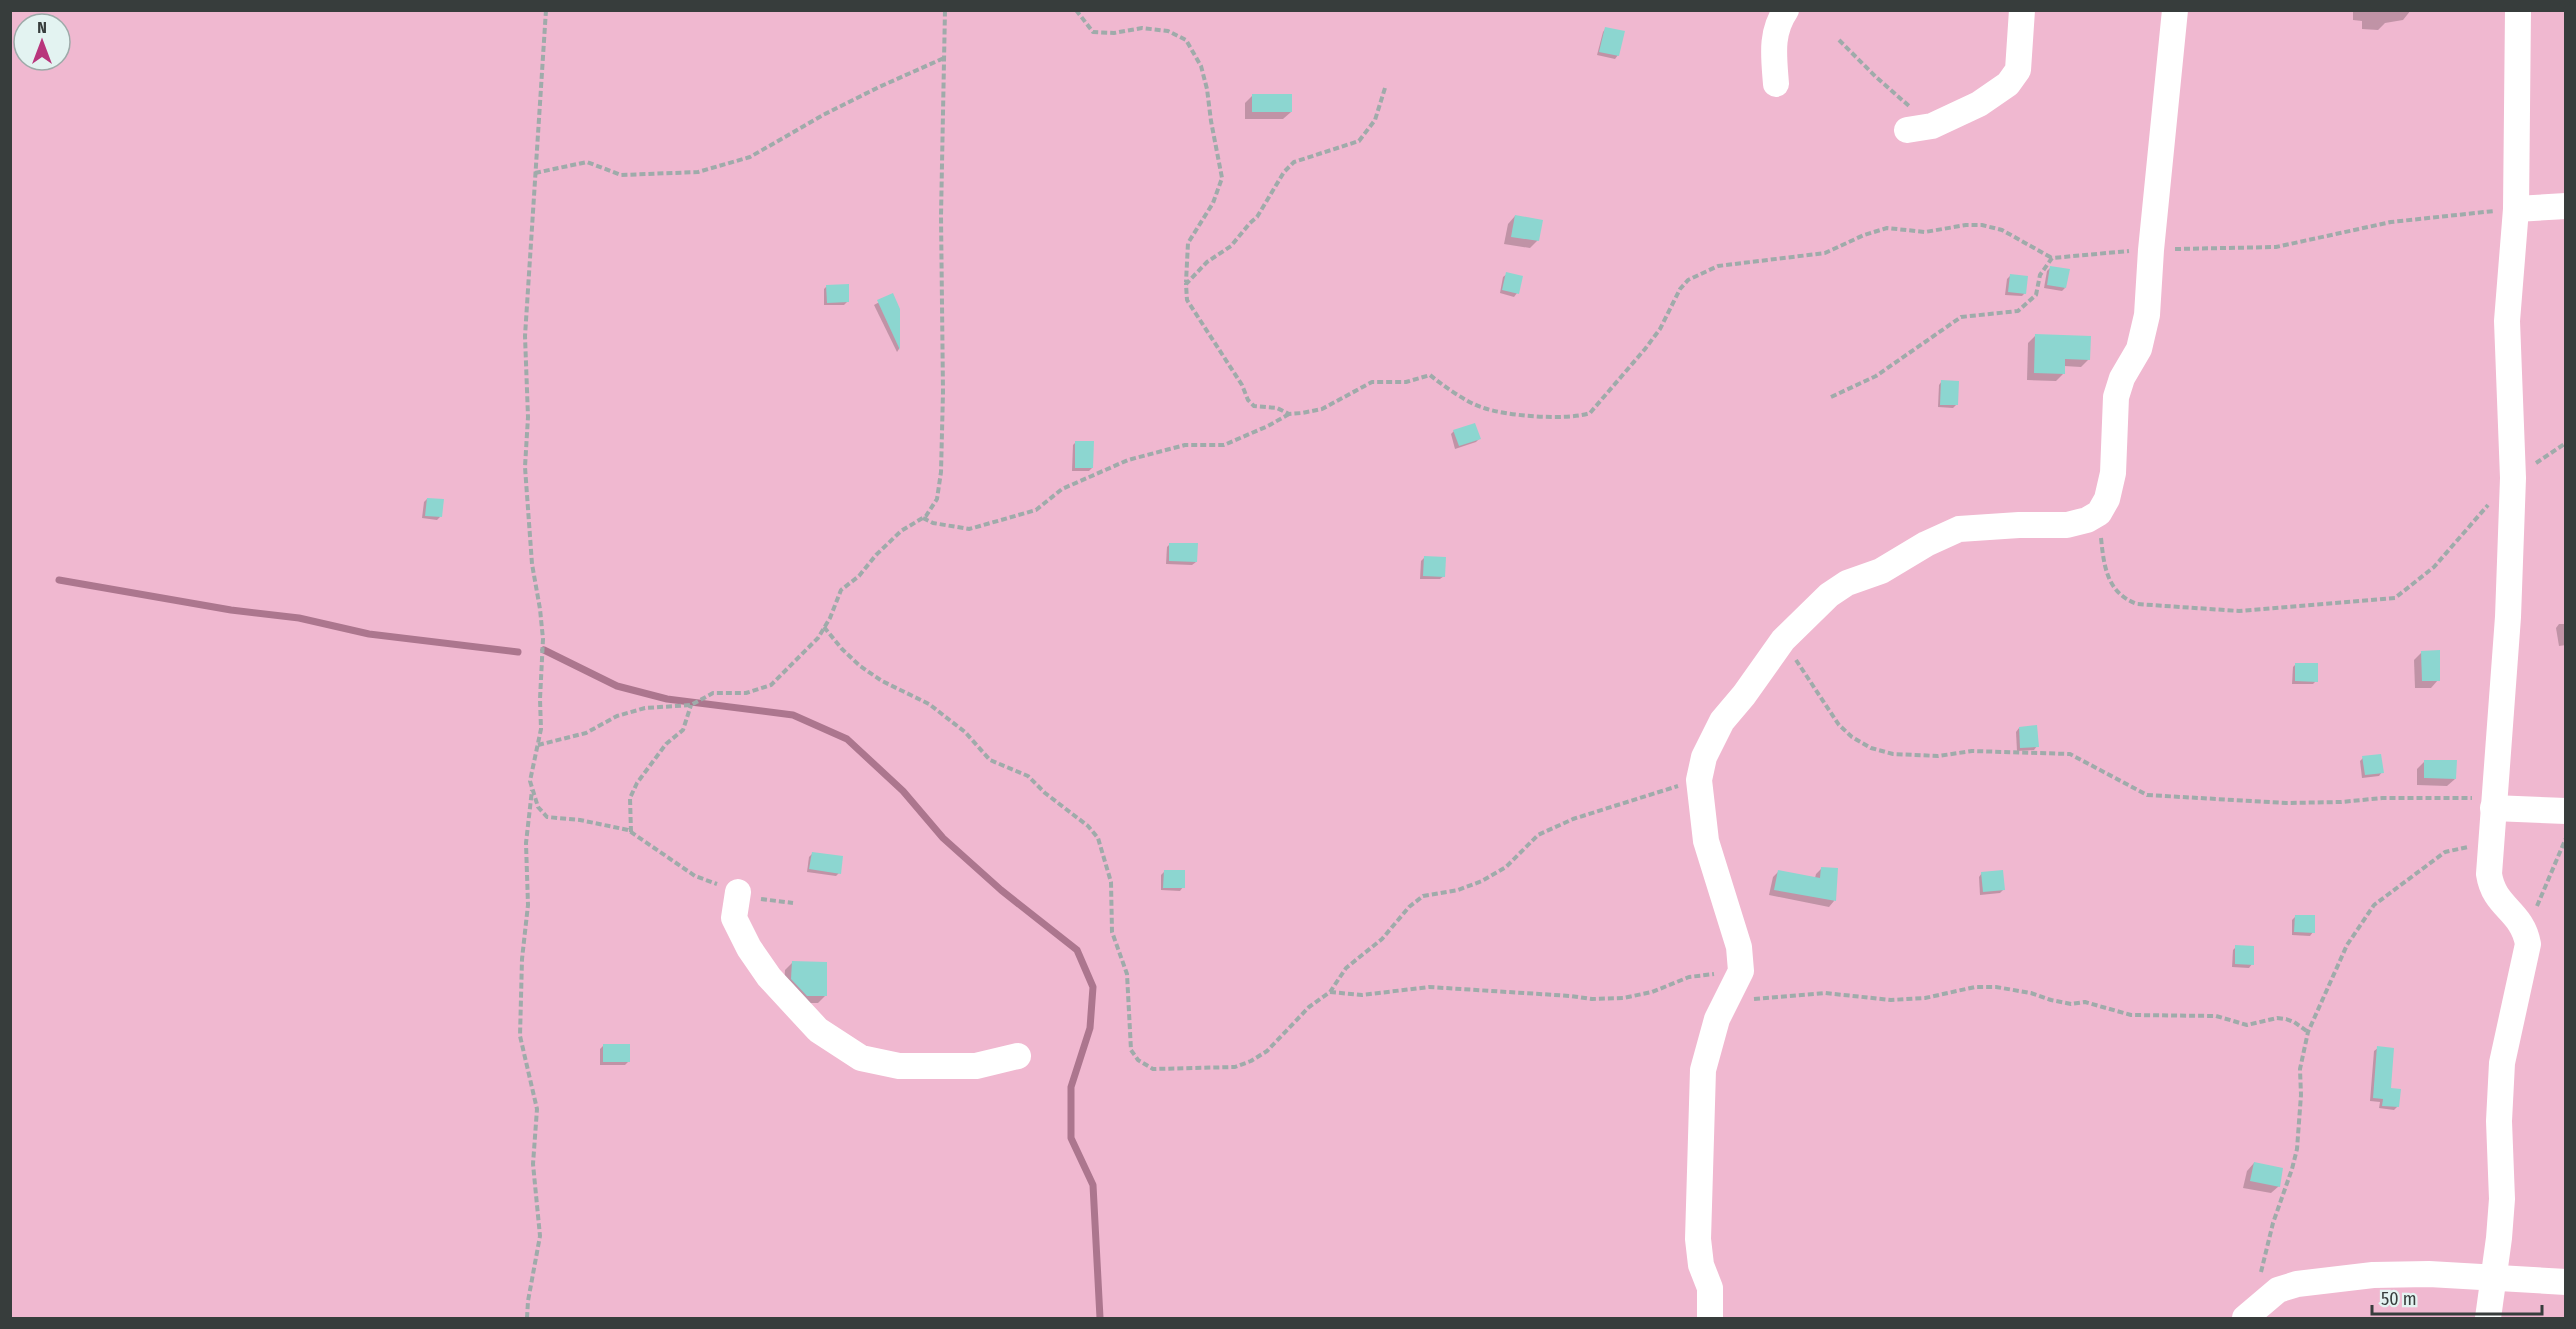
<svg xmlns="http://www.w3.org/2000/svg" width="2576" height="1329" viewBox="0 0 2576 1329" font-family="'Fira Sans Condensed',sans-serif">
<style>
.green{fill:#f0b8d0;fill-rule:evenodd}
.shadow{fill:#0003}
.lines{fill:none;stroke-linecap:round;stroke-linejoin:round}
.stream{stroke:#ac768e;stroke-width:7}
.building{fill:#8cd6d0}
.path{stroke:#9fabaa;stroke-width:4;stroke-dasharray:6 3;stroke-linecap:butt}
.minor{stroke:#fff;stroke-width:26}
</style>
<rect width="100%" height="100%" fill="#d6e5e4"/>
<path class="green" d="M10,11H2565V1318H11ZM24,24H60V60H24Z"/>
<g class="shadow">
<path d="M2353,10H2411L2403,20L2385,23L2378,30L2362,29V21L2353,20Z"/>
<path d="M1606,28L1618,55L1615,59L1597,55L1603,32Z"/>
<path d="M1252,96L1291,112L1283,119H1245V103Z"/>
<path d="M1515,216L1538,240L1530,248L1504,244L1508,224Z"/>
<path d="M2051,267L2065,288L2062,291L2044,288L2047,271Z"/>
<path d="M1507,274L1517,293L1514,297L1500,293L1503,277Z"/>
<path d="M2010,276L2025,293L2022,296L2005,295L2007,279Z"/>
<path d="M827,286L847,302L844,305H824V289Z"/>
<path d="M892,295L899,309V349L897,352L874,305Z"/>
<path d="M2035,336L2089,359L2081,367L2064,366L2063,374L2056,381L2027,380L2028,343Z"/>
<path d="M1942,381L1956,405L1953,408L1938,407L1939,385Z"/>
<path d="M1454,431L1479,439L1476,442L1455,449L1451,434Z"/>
<path d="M1076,442L1092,468L1089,471H1072L1073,445Z"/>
<path d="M427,499L440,517L437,520L422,518L424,502Z"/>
<path d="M1170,544L1196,562L1192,565L1166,564L1167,547Z"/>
<path d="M1424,558L1444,576L1440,579H1420L1421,561Z"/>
<path d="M2559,624H2566V645L2559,646L2556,628Z"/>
<path d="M2422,652L2438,680L2431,688H2415L2414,660Z"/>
<path d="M2296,664L2316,681L2313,684H2292L2293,667Z"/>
<path d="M2019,728L2037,746L2034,750L2017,751L2016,732Z"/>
<path d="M2363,758L2382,772L2379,776L2362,778L2360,761Z"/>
<path d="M2425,761L2455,779L2447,786L2417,785V769Z"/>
<path d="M812,854L839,873L836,876L807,872L809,857Z"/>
<path d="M1822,868L1834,901L1829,907L1769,895L1773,877L1779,871L1815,878L1816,874Z"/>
<path d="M1164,872L1183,887L1180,891L1161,890V875Z"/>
<path d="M1982,873L2003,890L2000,893L1980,895L1979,877Z"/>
<path d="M2295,917L2313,932L2310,936L2292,935V920Z"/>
<path d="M2236,947L2252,964L2249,968L2232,967L2233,950Z"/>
<path d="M792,963L825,996L818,1003H799L784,987L785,970Z"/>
<path d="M603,1046L628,1062L625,1065H600V1049Z"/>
<path d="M2378,1048L2389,1090L2398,1106L2394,1110L2379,1108L2380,1102L2370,1101L2374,1051Z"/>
<path d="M2254,1163L2279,1186L2271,1193L2243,1188L2247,1171Z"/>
</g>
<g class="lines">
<g class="stream">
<path d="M59,580L231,610L299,618L369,634L518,652"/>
<path d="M544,650L617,686L667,699L793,715L847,739L903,791L943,838L1001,890L1077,950L1093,987L1090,1028L1071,1087V1138L1093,1185L1100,1318"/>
</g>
</g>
<g class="building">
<path d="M1605,27L1625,31L1619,56L1599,52Z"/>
<rect x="1252" y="94" width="40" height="18"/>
<path d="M1515,215L1543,220L1539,241L1511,237Z"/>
<path d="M2050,266L2070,269L2066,288L2047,285Z"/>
<path d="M1506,272L1523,276L1519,294L1502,290Z"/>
<path d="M2010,274L2028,276L2026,294L2008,292Z"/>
<path d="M849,284V302L827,303L826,285Z"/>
<path d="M893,293L900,309V350L877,300Z"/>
<path d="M2035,334L2091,336L2090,360L2065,359V374L2034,373Z"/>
<path d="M1941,380L1959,381L1958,405H1940Z"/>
<path d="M1475,423L1481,439L1459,446L1453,430Z"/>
<path d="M1075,441H1094L1093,468H1075Z"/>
<path d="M427,498L444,499L442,517L425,516Z"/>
<path d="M1169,543H1198L1197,562L1169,561Z"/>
<path d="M1424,556L1446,557L1445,577L1423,576Z"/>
<path d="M2440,650V681H2422L2421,651Z"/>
<path d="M2295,663H2318V682L2295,681Z"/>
<path d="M2037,725L2039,747L2020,748L2019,727Z"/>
<path d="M2381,754L2384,773L2365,775L2362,756Z"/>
<path d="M2424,760H2457L2456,779L2424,778Z"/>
<path d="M812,852L843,856L841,874L809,869Z"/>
<path d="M1821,867L1838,868L1836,901L1774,890L1778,870L1820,878Z"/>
<path d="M1164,870H1185V888H1163Z"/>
<path d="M2003,870L2005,890L1983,892L1981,872Z"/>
<path d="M2295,915H2315V933L2294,932Z"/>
<path d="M2235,945L2254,946V965L2235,964Z"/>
<path d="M792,961L827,962V996H807L791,979Z"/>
<rect x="603" y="1044" width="27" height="18"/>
<path d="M2377,1046L2394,1048L2391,1088L2401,1089L2399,1107L2382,1106L2383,1099L2373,1098Z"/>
<path d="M2254,1162L2283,1168L2280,1187L2250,1181Z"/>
</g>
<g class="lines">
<g class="path">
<path d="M546,10L525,336L528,417L525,467L532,564L540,609L543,639L540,699L541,729L530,781L538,807L547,817L580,820L628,830L695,876L717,884"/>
<path d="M1076,10L1093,32L1114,33L1142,28L1168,31L1186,40L1201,66L1207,89L1211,121L1222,178L1213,203L1188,243L1186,282"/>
<path d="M1839,40L1876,77L1909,106"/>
<path d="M1385,88L1375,120L1359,141L1294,162L1284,172L1257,217L1250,223L1231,246L1207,262L1186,284L1187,300L1242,385L1248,400L1254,406L1277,408L1289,414L1302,413L1322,409L1372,382H1406L1430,375C1442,385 1466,402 1481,407C1504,416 1567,421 1590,413L1645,349L1660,329L1680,289L1688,280L1718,266L1825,253L1864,235L1887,228L1925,232L1966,225H1982L2002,230L2052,258"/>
<path d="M535,173L587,162L621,175L698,172L750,157L823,115L879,87L944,58"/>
<path d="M2175,249L2276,247L2391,222L2494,211"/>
<path d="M1831,397L1876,376L1961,317L2018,311L2036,295L2040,275L2052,258L2129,251"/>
<path d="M2536,463L2566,443"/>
<path d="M923,518L933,523L969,529L980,526L1036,510L1062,489L1128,460L1185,445H1224L1268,426L1289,414"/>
<path d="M2101,538C2104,567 2107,593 2137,604L2239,611L2395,598L2434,567L2488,505"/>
<path d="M824,627L842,649L860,666L882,681L929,704L965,732L990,760L1028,776L1045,793L1088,826L1098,838L1111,882L1112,932L1127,974L1131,1050L1138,1060L1153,1069L1235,1067L1251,1061L1267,1051L1309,1007L1330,992L1346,968L1382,939L1409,907L1423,896L1458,890L1482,881L1506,867L1538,835L1573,819L1678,786"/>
<path d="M1796,660L1839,725L1852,737L1871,748L1893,754L1938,756L1972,751L2070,754L2147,795L2286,803L2341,802L2382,798H2472"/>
<path d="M538,745L586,733L617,716L645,708L691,705L713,693H746L771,685L818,638L830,618L841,590L859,576L876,555L901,531L926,516L937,499L941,472L943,392L941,216L945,10"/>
<path d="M631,832L630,798L637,783L666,744L683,730L691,705"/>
<path d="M761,899L793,903"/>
<path d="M2537,906L2566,838"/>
<path d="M1330,992L1362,995L1429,987L1571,996L1592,999L1623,998L1652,992L1689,977L1714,974"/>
<path d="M1754,999L1825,993L1891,1000L1925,998L1975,987H1996L2031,993L2051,1000L2071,1004L2085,1002L2131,1015L2216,1016L2247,1025L2277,1018L2286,1019L2294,1022L2308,1032"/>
<path d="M2261,1272L2273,1223L2292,1169L2297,1149L2301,1095L2300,1069L2308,1032L2347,945L2374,905L2445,852L2468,847"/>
<path d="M527,1318L528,1301L540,1236L533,1164L537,1109L520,1036L522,959L528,905L526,843L532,790"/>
</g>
<g class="minor">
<path d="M1776,84C1774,57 1770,33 1786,10"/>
<path d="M1907,130L1932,126L1979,104L2008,84L2018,70L2022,10"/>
<path d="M2516,209L2566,206"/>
<path d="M2493,808L2566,811"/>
<path d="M738,892L734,918L749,948L769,977L818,1030L861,1058L899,1066H976L1018,1056"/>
<path d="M1710,1318V1288L1701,1265L1698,1239L1703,1070L1717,1019L1741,971L1739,947L1706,841L1699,780L1704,757L1722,721L1744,695L1783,640L1829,595L1847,583L1881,571L1926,544L1959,529L2019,525H2067L2087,520L2099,513L2107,499L2113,473L2116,397L2122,378L2139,349L2147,315L2151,250L2175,10"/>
<path d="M2245,1318L2278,1290L2297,1284L2373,1275L2429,1274L2566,1282"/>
<path d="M2488,1318L2499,1238L2502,1199L2499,1121L2502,1063L2528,944C2522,910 2494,908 2489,874L2508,617L2513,478L2507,321L2516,209L2518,10"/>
</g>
</g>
<rect width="2576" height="1329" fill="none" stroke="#373d3c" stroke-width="24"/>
<g transform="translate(42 42)"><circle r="28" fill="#e3f3f1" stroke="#9eaaa9" stroke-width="1.5"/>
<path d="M0-4.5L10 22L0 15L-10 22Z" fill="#b8357c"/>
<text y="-9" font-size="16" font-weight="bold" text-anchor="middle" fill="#373d3c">N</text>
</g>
<path d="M2372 1305v9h170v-9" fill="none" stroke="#373d3c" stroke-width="3"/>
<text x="2381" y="1305" font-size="18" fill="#373d3c" stroke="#e3f3f1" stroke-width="4.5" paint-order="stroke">50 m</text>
</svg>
